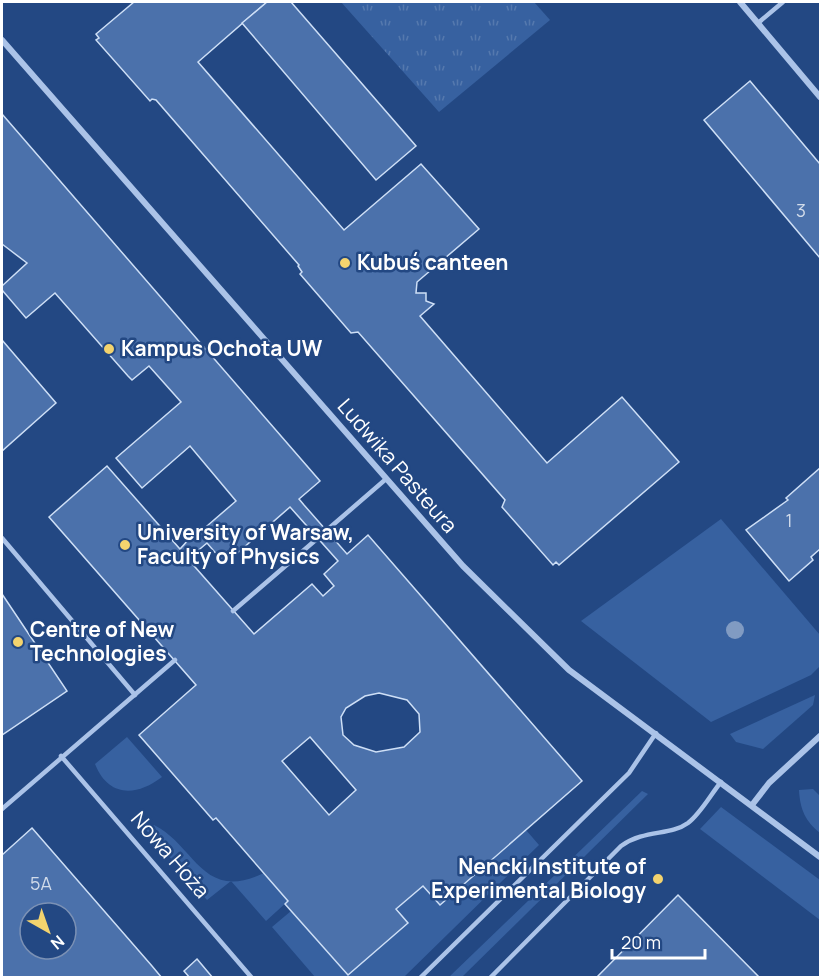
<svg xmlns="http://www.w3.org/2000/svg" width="822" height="979" viewBox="0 0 822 979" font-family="Manrope,sans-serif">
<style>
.grass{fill:#3761a0}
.park{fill:url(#park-tufts)}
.building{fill:#4b71ab;stroke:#cedff6;stroke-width:1.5;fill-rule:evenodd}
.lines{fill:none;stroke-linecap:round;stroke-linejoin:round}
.service{stroke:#abc3e8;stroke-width:4.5}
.minor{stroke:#abc3e8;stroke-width:6}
.tree{fill:#819bc2}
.poi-dot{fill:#f3d36e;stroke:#234883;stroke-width:2}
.labels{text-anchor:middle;stroke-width:5;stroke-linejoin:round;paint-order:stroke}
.number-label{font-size:18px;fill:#d2dcea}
.poi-label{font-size:21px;font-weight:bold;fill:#fff;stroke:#234883;text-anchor:start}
.street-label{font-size:21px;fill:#fff;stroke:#234883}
</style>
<defs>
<pattern id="park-tufts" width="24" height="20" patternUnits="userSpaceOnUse" patternTransform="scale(1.5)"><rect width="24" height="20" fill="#3761a0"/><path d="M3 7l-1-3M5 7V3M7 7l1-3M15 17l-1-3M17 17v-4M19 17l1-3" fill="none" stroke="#5579ae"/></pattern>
</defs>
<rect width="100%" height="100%" fill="#234883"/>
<g class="grass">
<path d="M721,519L820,635V666L811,675L711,722L581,621Z"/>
<path d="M815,695L813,705L763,749L736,742L730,734Z"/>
<path d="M127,737L162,777C136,797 108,797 95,764Z"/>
<path d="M813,789L820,796V833C805,821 800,809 799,790Z"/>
<path d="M642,791L648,794L462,977H449Z"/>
<path d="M721,807L820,880V920L700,829Z"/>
<path d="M154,825C195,845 202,903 264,873L288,901L266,921L231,881L207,900L146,830L148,826Z"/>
<path d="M526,830L539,845L404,977H315L272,927L291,911L348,975L408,923L397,908L423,886L440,905Z"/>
</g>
<path class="park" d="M341,2H534L550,20L439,112Z"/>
<g class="building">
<path d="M134,2H267L198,62L344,230L421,164L479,229L417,282L416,293H426V301L434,304L420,316L547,463L622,397L679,462L559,565L556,562L553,565L502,507L505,500L358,332L351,333L300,274L302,272L298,266L299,265L156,100L152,99L150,101L96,40L99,38L96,34Z"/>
<path d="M267,2H291L416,146L376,180L242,23Z"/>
<path d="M750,81L820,164V258L704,120Z"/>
<path d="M2,114L320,481L299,499L304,505L347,554L368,535L582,781L440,905L423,886L396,909L408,923L348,975L285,904L288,901L216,818L213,820L139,735L196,685L49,517L107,466L180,549L198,529L200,532L236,501L190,446L142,488L116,458L181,402L149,366L132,380L128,376L55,293L26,318L2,290V286L27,263L2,244ZM290,507L338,561L324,574L334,586L323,596L312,584L254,634L188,559L207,543L225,564ZM379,693L407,700L419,714L420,732L404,747L376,752L354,745L343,735L341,717L346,708L365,696ZM310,737L356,790L329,815L282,761Z"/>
<path d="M2,340L56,403L2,451Z"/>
<path d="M820,468V549L811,557L813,560L789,581L746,530L788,500L786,498Z"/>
<path d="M2,594L67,691L2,735Z"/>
<path d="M32,828L152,966L162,978H2V855ZM30,913H66V949H30Z"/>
<path d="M678,895L760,978H596Z"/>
<path d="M197,959L213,978H190L184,971Z"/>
</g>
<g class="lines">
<g class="service">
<path d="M758,23L783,2"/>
<path d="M327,530L386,479"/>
<path d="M2,538L135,695"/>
<path d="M233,611L318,538"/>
<path d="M61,756L252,978"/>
<path d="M2,809L175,660"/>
<path d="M420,978L629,773L656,733"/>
<path d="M490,978L621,846C645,829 670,836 688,823C701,813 711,794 721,782"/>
</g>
<g class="minor">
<path d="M740,2L820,97"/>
<path d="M2,40L463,566L569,670L820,857"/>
<path d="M752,805L769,783L820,736"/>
</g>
</g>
<circle class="tree" cx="735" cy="630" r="9"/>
<g class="poi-dot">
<circle cx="345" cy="263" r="6"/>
<circle cx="109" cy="349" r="6"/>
<circle cx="125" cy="545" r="6"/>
<circle cx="18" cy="642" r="6"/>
<circle cx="658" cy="879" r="6"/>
</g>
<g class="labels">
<g class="number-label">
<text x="801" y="217">3</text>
<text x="789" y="527">1</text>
<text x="41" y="890">5A</text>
</g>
<g class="poi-label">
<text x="357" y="270">Kubuś canteen</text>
<text x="121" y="356">Kampus Ochota UW</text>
<text x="137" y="540">University of Warsaw,<tspan x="137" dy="24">Faculty of Physics</tspan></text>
<text x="30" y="637">Centre of New<tspan x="30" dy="24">Technologies</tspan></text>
<text x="646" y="874" text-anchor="end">Nencki Institute of<tspan x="646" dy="24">Experimental Biology</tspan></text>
</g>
<g class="street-label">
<text transform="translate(397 466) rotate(49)" y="7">Ludwika Pasteura</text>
<text transform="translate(170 855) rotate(49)" y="7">Nowa Hoża</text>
</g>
</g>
<rect width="822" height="979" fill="none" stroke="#ffffff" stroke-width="6"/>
<g transform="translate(48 931) rotate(140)"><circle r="28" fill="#234883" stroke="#7b91b5" stroke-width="1.5"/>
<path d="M0-4.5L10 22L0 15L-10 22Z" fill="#f3d36e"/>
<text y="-9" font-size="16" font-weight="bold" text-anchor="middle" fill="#ffffff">N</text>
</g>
<path d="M612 949v9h93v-9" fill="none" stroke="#ffffff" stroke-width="3"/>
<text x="621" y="949" font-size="18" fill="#ffffff" stroke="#234883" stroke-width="4.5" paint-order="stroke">20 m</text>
</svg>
